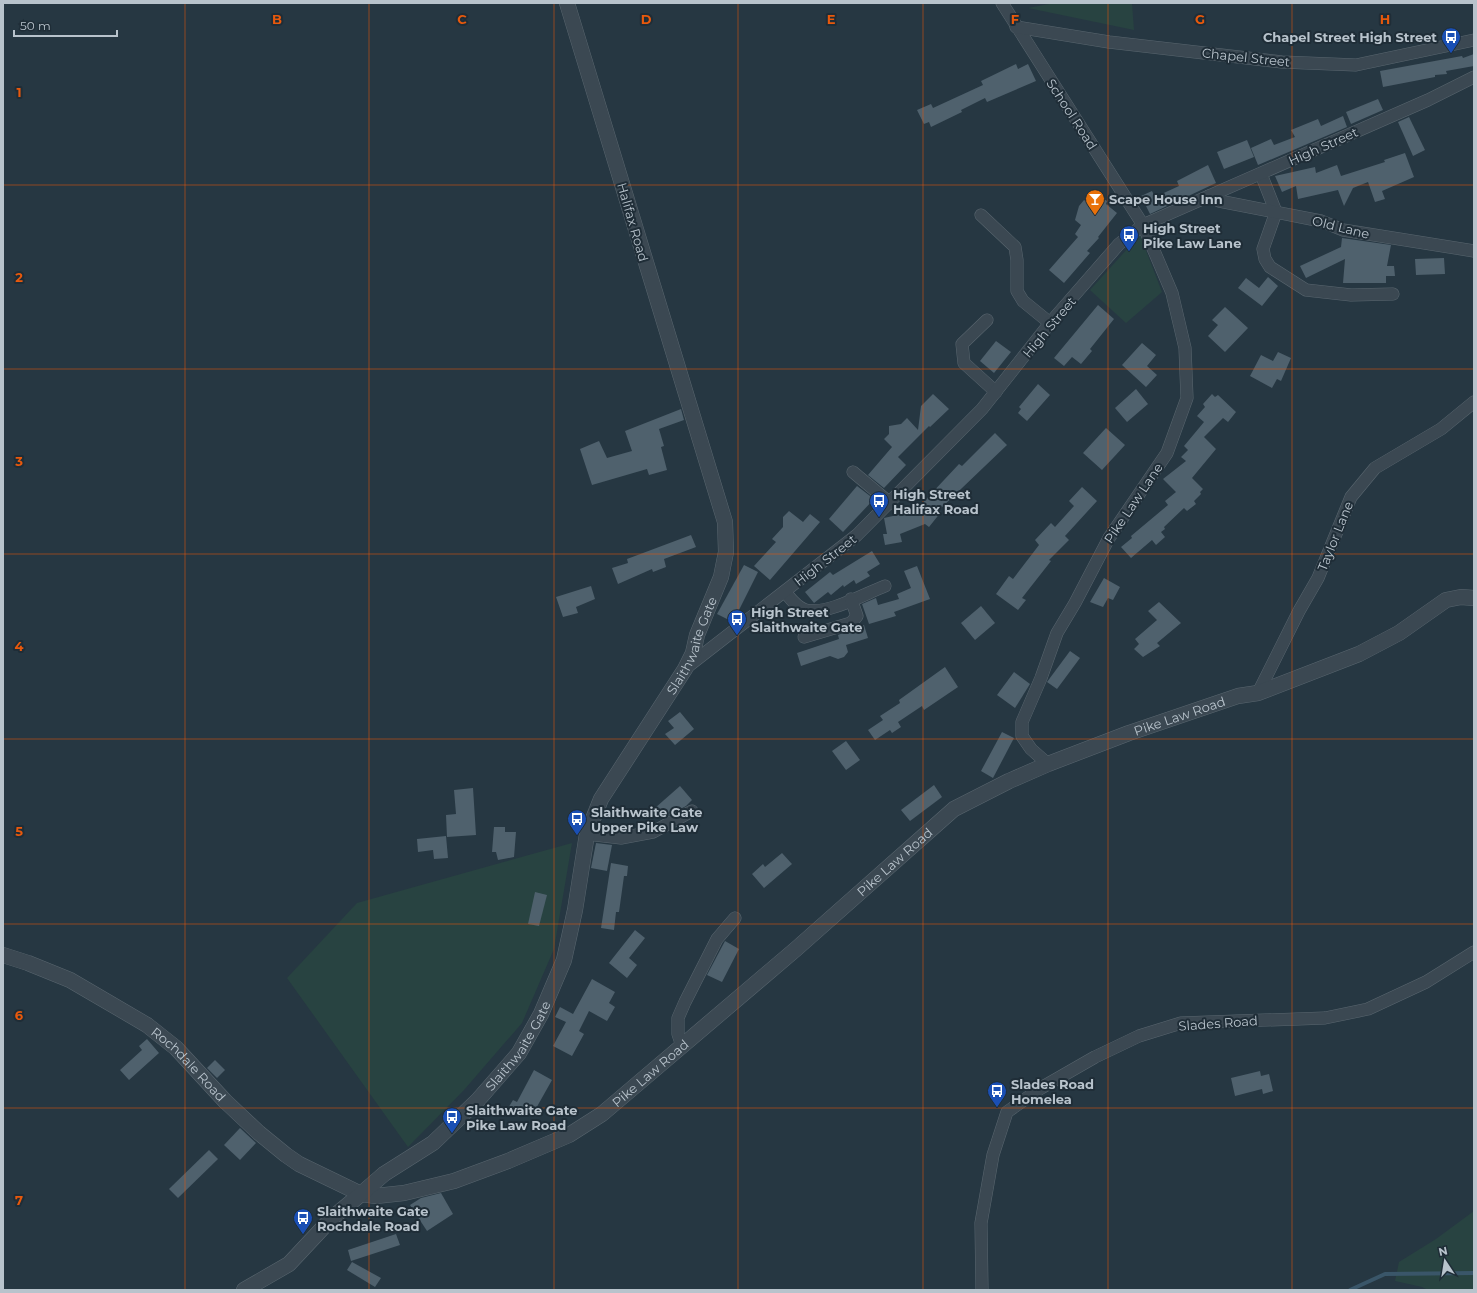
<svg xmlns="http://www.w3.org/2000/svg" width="1477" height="1293" viewBox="0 0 1477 1293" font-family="Montserrat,sans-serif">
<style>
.green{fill:#284341}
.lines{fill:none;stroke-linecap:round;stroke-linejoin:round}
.stream{stroke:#3a5669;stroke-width:4}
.building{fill:#4f616d}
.minor-casing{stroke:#59666f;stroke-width:13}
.tertiary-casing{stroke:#59666f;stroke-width:16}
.minor{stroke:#3b4852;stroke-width:12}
.tertiary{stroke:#3b4852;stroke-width:15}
.grid{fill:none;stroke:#e8590c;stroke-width:1;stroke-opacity:0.55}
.labels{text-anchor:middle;stroke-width:4;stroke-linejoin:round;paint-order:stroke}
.poi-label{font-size:13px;font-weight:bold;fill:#b8c3cc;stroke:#1f2d37;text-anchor:start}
.street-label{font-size:13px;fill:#b8c3cc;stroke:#1f2d37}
.grid-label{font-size:13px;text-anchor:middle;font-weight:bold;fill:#e8590c;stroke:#1f2d37;stroke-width:4;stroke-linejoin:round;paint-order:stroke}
</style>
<rect width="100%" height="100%" fill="#263742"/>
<g class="green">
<path d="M1054,3H1132L1134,30L1028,8Z"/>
<path d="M1140,235L1162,292L1126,323L1090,290Z"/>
<path d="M572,843L554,949L522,1023L464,1090L408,1147L287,978L357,903Z"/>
<path d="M1474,1211V1290H1428L1422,1287L1395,1281L1399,1262L1436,1239Z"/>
</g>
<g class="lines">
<path class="stream" d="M1350,1290L1385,1274L1474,1273"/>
</g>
<g class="building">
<path d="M1474,54V66L1446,71L1447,74L1435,75V77L1383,87L1380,71L1462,56L1463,58Z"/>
<path d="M1016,64L1018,69L1028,64L1036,81L987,102L985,98L961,110L962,112L931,127L929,122L924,124L917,110L931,104L933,108L983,85L981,81Z"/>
<path d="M1378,99L1383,110L1351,124L1346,112Z"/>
<path d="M1343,116L1347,127L1258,165L1251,148L1271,139L1274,145L1295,137L1291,130L1318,119L1321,126Z"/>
<path d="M1409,117L1425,150L1413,156L1398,122Z"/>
<path d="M1247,140L1254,157L1224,169L1217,152Z"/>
<path d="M1405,153L1414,177L1382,191L1385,199L1375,202L1368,182L1353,188L1344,206L1338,190L1298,199L1296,186L1282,192L1275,176L1315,167L1316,173L1337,165L1341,176L1385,162L1384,160Z"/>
<path d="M1208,165L1216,183L1150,214L1141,196L1152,191L1155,197L1179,186L1177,181Z"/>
<path d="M1097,195L1107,201L1106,204L1117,213L1098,237L1099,238L1087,251L1090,253L1064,283L1049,270L1078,237L1075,234L1081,225L1075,220L1079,206L1084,200L1090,204Z"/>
<path d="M1342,238L1391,245L1387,266H1394L1395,276H1386V283H1343L1345,259L1306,278L1300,266L1341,247Z"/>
<path d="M1444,258L1445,274L1416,275L1415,259Z"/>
<path d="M1268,277L1278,286L1262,306L1238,288L1246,278L1259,288Z"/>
<path d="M1098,305L1114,319L1090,349L1092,351L1081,364L1072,357L1064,366L1054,358Z"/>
<path d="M1225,307L1248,328L1225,352L1208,336L1218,325L1212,320Z"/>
<path d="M996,341L1011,352L994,373L980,361Z"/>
<path d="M1142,343L1156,355L1147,366L1157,375L1146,387L1122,365Z"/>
<path d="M1278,352L1291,358L1281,381L1277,379L1272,388L1250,376L1261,355L1273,361Z"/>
<path d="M1038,384L1050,395L1027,421L1018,413L1021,409L1019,407Z"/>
<path d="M1136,389L1148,404L1127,422L1115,408Z"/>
<path d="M933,394L949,409L930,427L929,426L898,457L906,465L884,488L868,475L892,447L884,439L889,434V426L901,424L907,418L918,430L921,406Z"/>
<path d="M1212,394L1215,397L1218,395L1236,412L1228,422L1223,418L1204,437L1216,449L1192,478L1203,489L1200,492L1201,494L1194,501L1196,504L1187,511L1184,508L1164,527L1165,529L1161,532L1165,537L1156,545L1152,540L1131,558L1121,547L1132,538L1131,536L1168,505L1165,501L1176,492L1163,479L1186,461L1181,457L1188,450L1184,446L1204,422L1197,416L1205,407L1203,404Z"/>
<path d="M681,409L684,420L659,429L664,446L661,447L667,470L649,475L647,469L592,485L580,449L599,441L607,458L632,451L625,431Z"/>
<path d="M1106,428L1125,445L1102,470L1083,453Z"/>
<path d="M995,433L1007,445L939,510L941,512L929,527L925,524L900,534L902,542L885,545L883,534H887L884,518L915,511L959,464L962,466Z"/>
<path d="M857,486L874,499L843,532L829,519Z"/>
<path d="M1082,487L1097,501L1065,536L1069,540L1049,560L1051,561L1022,598L1026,600L1018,610L996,594L1009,576L1013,579L1039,545L1035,540L1051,523L1055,527L1074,506L1069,501Z"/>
<path d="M789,511L803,522L810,514L820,522L770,580L754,566L776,542L772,539L783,527V517Z"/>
<path d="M691,535L696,547L664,559L666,567L653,572L652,569L618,584L612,568L628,563L627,559Z"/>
<path d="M872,551L880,564L867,572L870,576L856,584L854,580L844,587L843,585L831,595L828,592L814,603L805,592L830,572L833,575Z"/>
<path d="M744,565L758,572L733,622L717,614Z"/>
<path d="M917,566L930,599L894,612L896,616L869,624L862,604L876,598L878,605L899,599L897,594L911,588L904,571Z"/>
<path d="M1104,578L1120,587L1113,600L1108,598L1103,607L1090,602Z"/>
<path d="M591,586L595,599L576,607L578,613L563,617L556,597Z"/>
<path d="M1159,602L1181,623L1157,643L1160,646L1143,657L1134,649L1139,644L1135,639L1157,620L1148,611Z"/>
<path d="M981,606L995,623L975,640L961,623Z"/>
<path d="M864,625L868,638L846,645L848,652L844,657L838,659L830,656L801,666L797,653L839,639L838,635Z"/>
<path d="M1070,651L1080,658L1057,689L1047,682Z"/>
<path d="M945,667L958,687L924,710L922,706L898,722L901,727L892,733L890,730L875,740L868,730L883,720L880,716L900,703L899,700Z"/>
<path d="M1014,672L1030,684L1015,708L997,695Z"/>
<path d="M680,712L694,729L675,745L665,734L674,728L668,721Z"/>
<path d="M1002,732L1014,738L993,778L981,771Z"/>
<path d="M846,741L860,760L846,770L832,751Z"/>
<path d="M934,785L942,797L910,821L901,810Z"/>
<path d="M680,786L692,800L686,806L664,818L655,808Z"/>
<path d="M473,788L476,835L447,837L446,815L456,814L454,790Z"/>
<path d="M494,827H505V832H516L514,857L498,860L496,852H492Z"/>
<path d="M446,836L448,858L434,859L433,850L418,852L417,839Z"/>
<path d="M596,843L612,845L607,871L591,868Z"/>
<path d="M782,853L792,864L764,888L752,874L763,864L765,867Z"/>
<path d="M611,863L628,866L627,876H624L619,912H616L614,930L601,928Z"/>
<path d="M535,892L547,895L539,926L528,924Z"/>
<path d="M635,930L645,938L629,958L637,965L627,978L609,963Z"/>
<path d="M725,941L739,949L722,982L707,975Z"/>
<path d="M592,979L615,992L609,1003L615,1007L607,1021L589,1011L579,1031L584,1034L572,1056L553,1046L566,1022L555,1017L560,1007L573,1014Z"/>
<path d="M147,1039L159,1053L129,1080L120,1070L142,1050L139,1046Z"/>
<path d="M215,1060L225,1070L217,1078L207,1068Z"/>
<path d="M534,1070L552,1080L534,1112L524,1106L519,1117L507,1110L513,1100L517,1102Z"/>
<path d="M1260,1071L1261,1076L1269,1074L1273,1091L1263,1094L1262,1089L1235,1096L1231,1078Z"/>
<path d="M240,1128L256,1143L240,1160L224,1145Z"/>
<path d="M209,1150L218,1159L178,1198L169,1189Z"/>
<path d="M441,1193L453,1214L427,1231L410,1205L421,1198Z"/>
<path d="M396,1234L400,1245L351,1261L348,1250Z"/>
<path d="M352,1262L381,1278L375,1287L347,1270Z"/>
</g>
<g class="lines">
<g class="minor-casing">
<g id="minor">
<path d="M1002,3L1143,225L1172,293L1185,348L1187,398L1167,453L1109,538L1075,603L1057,633L1041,678L1022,722V736L1031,749L1048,764"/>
<path d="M1016,27L1109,42L1282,62L1356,65L1474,40"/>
<path d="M1261,174L1276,212L1263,249L1265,259L1270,267L1306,290L1351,295L1393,294"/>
<path d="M1209,196L1219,201L1321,221L1343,230L1474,251"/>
<path d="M981,215L1015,247L1017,260V291L1023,301L1050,323"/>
<path d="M987,320L962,344L964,363L996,392"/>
<path d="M853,472L890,503"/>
<path d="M785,592C790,598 797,608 806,610C828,615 864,594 885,586"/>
<path d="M804,637L851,623L857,616L851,599"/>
<path d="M687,667L857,535L982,409L1050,323L1119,244L1143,225L1428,100L1474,77"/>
<path d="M1258,693L1299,611L1318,578L1351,497L1375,468L1441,429L1474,402"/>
<path d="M587,834L621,838L653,832L692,811"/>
<path d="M682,1046L678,1034V1018L685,1002L717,939L735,918"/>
<path d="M982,1290L981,1223L993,1155L1007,1112L1041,1088L1095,1057L1139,1036L1181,1023L1325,1018L1368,1009L1426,982L1474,952"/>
</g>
</g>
<g class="tertiary-casing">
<g id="tertiary">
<path id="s1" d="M3,955L28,963L70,980L147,1025L176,1048L225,1101L259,1133L286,1155L299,1164L361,1194L376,1196L404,1193L454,1181L508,1161L569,1135L602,1114L796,949L954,809L1009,781L1048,764L1129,733L1238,696L1258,693L1359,654L1399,633L1446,600L1461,597L1474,598"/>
<path id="s2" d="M244,1290L289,1264L332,1218L361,1194L384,1174L433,1143L478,1100L519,1053L541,1014L564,960L575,910L587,834L601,799L685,669L693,653L697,635L721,577L726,552L725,522L567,3"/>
</g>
</g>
<use href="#minor" class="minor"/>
<use href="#tertiary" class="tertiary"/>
</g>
<path class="grid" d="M185,3V1290M369,3V1290M554,3V1290M738,3V1290M923,3V1290M1108,3V1290M1292,3V1290M3,185H1474M3,369H1474M3,554H1474M3,739H1474M3,924H1474M3,1108H1474"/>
<defs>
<g id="bus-pin" transform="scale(1)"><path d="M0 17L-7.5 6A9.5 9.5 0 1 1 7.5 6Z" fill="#1a4fb4" stroke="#1f2d37"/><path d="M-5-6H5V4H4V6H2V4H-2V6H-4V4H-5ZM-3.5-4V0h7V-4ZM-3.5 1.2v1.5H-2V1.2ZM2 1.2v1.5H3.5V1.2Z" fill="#fff"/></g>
<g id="bar-pin" transform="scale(1)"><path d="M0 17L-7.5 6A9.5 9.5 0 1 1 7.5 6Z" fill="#e8710a" stroke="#1f2d37"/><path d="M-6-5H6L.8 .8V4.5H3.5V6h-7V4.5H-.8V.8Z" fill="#fff"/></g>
</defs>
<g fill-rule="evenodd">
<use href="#bus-pin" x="1451" y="37"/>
<use href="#bar-pin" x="1095" y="199"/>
<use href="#bus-pin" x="1129" y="235"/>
<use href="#bus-pin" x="879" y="501"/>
<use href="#bus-pin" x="737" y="619"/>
<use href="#bus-pin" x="577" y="819"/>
<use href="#bus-pin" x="997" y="1091"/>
<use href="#bus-pin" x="452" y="1117"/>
<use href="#bus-pin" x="303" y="1218"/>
</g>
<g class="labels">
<g class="poi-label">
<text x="1437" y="42" text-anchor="end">Chapel Street High Street</text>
<text x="1109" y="204">Scape House Inn</text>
<text x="1143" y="233">High Street<tspan x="1143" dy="15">Pike Law Lane</tspan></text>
<text x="893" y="499">High Street<tspan x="893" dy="15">Halifax Road</tspan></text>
<text x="751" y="617">High Street<tspan x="751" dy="15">Slaithwaite Gate</tspan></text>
<text x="591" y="817">Slaithwaite Gate<tspan x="591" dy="15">Upper Pike Law</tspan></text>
<text x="1011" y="1089">Slades Road<tspan x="1011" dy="15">Homelea</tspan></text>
<text x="466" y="1115">Slaithwaite Gate<tspan x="466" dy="15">Pike Law Road</tspan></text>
<text x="317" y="1216">Slaithwaite Gate<tspan x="317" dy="15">Rochdale Road</tspan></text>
</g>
<g class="street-label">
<text transform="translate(1246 57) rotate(6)" y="5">Chapel Street</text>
<text transform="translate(1072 114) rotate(57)" y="5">School Road</text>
<text transform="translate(1323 146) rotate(-24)" y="5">High Street</text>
<text transform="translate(633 222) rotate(74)" y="5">Halifax Road</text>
<text transform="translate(1341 227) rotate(14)" y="5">Old Lane</text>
<text transform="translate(1049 327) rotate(-50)" y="5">High Street</text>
<text transform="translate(1133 503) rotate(-56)" y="5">Pike Law Lane</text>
<text transform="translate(1335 536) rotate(-68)" y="5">Taylor Lane</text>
<text transform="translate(825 560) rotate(-38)" y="5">High Street</text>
<text dy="5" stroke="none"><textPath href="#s2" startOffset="814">Slaithwaite Gate</textPath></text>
<text dy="5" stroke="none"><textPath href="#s1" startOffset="1404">Pike Law Road</textPath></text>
<text dy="5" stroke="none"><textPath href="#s1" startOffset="1080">Pike Law Road</textPath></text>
<text transform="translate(1218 1023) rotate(-4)" y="5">Slades Road</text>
<text dy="5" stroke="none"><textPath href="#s2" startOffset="371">Slaithwaite Gate</textPath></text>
<text dy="5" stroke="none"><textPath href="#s1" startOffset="218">Rochdale Road</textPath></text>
<text dy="5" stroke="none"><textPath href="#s1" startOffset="757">Pike Law Road</textPath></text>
</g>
</g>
<g class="grid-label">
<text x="277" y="24">B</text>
<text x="462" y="24">C</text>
<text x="646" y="24">D</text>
<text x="831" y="24">E</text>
<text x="1015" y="24">F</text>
<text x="1200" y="24">G</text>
<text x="1385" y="24">H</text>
<text x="19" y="97">1</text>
<text x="19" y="282">2</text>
<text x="19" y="466">3</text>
<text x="19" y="651">4</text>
<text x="19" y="836">5</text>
<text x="19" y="1020">6</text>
<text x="19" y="1205">7</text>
</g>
<rect width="1477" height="1293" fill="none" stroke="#b8c3cc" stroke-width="8"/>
<g transform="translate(1445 1261) rotate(348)" stroke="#1f2d37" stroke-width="3" paint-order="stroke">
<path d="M0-3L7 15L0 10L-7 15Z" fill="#b8c3cc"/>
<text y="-6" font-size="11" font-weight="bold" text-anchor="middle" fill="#b8c3cc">N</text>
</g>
<path d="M14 30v6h103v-6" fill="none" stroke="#b8c3cc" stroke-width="2"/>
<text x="20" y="30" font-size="12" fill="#b8c3cc" stroke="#1f2d37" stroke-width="3" paint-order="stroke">50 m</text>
</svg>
